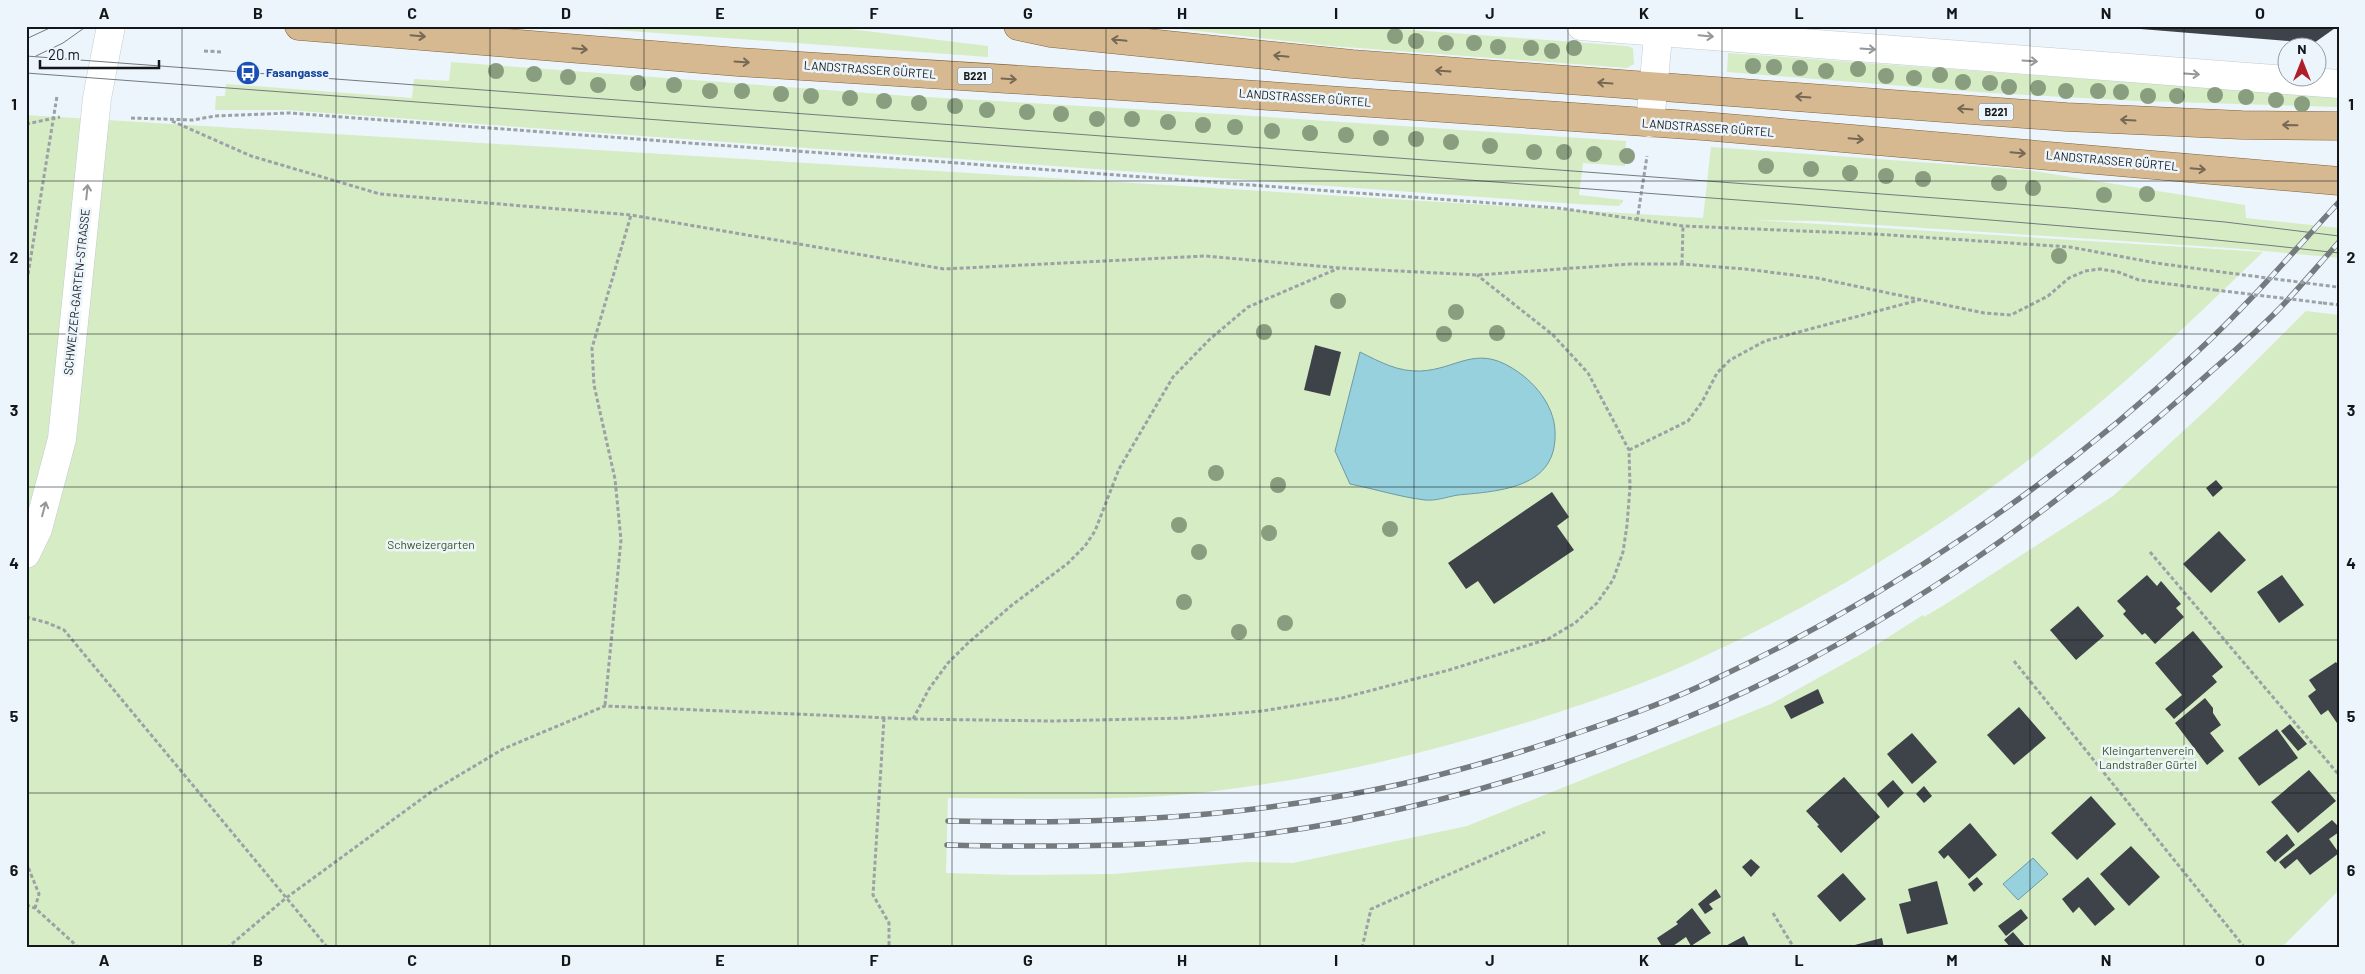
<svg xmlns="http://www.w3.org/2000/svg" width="2365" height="974" viewBox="0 0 2365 974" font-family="Barlow,sans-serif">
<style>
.green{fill:#d6ecc4}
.water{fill:#97d1dd;stroke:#7099a2}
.building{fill:#3d4348}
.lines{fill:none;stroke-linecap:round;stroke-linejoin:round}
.minor-casing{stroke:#c3cbd1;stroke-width:29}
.major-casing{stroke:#816237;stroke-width:29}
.path{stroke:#9ba2a6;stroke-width:3;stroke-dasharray:4 2.5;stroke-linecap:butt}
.minor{stroke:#fff;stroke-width:28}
.major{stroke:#d7b991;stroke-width:28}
.tram{stroke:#747a7d;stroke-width:1}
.rail-casing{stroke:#747a7d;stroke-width:5.5}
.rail{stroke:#ecf5fb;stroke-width:4;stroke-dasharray:11;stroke-linecap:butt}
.path-bridge{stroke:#9ba2a6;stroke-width:3;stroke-dasharray:4 2.5;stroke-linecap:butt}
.tree{fill:#899d7f}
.oneway{stroke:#766855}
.oneway2{stroke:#959798}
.grid{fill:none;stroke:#141719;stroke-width:1;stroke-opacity:0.55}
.labels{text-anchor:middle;stroke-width:5;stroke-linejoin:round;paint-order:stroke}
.shield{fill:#ecf5fb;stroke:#555a5d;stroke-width:1}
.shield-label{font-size:11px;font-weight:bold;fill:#141719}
.street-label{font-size:12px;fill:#141719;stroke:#ecf5fb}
.transit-label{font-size:12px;font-weight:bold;fill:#164399;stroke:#ecf5fb;text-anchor:start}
.park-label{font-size:12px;fill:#38551a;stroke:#ecf5fb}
.neatline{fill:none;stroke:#141719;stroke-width:2}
.grid-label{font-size:16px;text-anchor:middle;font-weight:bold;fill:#141719}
</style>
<rect width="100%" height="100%" fill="#ecf5fb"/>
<g class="green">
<path d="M561,26H825L988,46V57Z"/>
<path d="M1154,26H1359L1627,46L1633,48L1634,64L1627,68L1331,46Z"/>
<path d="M1728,53L2294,94L2339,98V107L2139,101L1991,93L1727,72Z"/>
<path d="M451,62L908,96L1222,114L1626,141L1625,166L1583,163L1579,195L1623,200V202L1619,206L1577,204L286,110H215L216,96H225L226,84L412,98L414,79L449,81Z"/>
<path d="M26,115L1703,218L1711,147L2028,170L2245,205L2246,218L2339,228V258L2244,249L1817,221L1754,220L2263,252C2215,298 2167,345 2117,388C1989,499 1838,597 1683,666C1643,684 1601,698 1559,712C1444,750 1327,778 1207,792C1121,802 1034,798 948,798L946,873L1021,875L1114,874L1246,862L1293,863L1467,826L1771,704L1865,652L1923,615L1924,617L1949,602L2113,496L2219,398L2306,311L2339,315V890L2281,948H26Z"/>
</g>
<g class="water">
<path d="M1360,352C1380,362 1398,372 1421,371C1457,369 1475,345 1512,368C1534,381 1554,405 1555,431C1558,488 1501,491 1458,495C1446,497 1437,501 1425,500C1400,497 1375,489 1350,484L1335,451Z"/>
<path d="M2033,858L2048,874L2018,900L2003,884Z"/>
</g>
<g class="building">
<path d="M2104,26H2338L2314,43Z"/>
<path d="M1315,345L1341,352L1330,396L1304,390Z"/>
<path d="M2216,480L2223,488L2213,497L2206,488Z"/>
<path d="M1552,492L1569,517L1557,526L1574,550L1494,604L1478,581L1466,589L1448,563Z"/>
<path d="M2219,531L2246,560L2211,593L2183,564Z"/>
<path d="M2147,575L2157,586L2161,581L2181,604L2176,608L2184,617L2155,644L2145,633L2142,635L2123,614L2126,611L2117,601Z"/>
<path d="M2282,575L2304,605L2279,623L2257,592Z"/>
<path d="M2078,606L2104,636L2076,660L2050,630Z"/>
<path d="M2193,631L2223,667L2212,676L2217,682L2174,719L2165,709L2182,695L2155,663Z"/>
<path d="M2336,662L2339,666V721L2337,723L2328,710L2321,715L2308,696L2316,690L2309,680Z"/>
<path d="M1818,689L1824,703L1791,719L1784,706Z"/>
<path d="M2205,698L2213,708V713L2221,725L2210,733L2224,751L2207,765L2175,723Z"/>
<path d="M2019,707L2046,738L2014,765L1987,735Z"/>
<path d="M2290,724L2307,744L2298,751L2281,731Z"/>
<path d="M2277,729L2298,758L2259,786L2238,758Z"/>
<path d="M1912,733L1937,762L1912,784L1887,754Z"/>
<path d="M2309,770L2336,801L2298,833L2271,802Z"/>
<path d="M1844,777L1880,817L1841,853L1817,826L1819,825L1806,811Z"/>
<path d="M1893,780L1904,793L1888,808L1877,794Z"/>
<path d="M1924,786L1932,796L1924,803L1916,794Z"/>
<path d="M2091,796L2116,824L2077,860L2051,833Z"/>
<path d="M2332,820L2339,827V832L2329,839L2339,853L2310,875L2297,859L2285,869L2279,862Z"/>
<path d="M1970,823L1997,855L1969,879L1948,855L1944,859L1938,852Z"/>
<path d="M2287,834L2295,845L2275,862L2266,852Z"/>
<path d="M2131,846L2160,877L2129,906L2100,874Z"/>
<path d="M1751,859L1760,867L1751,877L1742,867Z"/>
<path d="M1843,873L1866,899L1840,922L1817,896Z"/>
<path d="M1977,877L1983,884L1974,892L1968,884Z"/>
<path d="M2088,877L2115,909L2095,926L2079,907L2073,913L2062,899Z"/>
<path d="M1937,881L1948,924L1907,934L1899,904L1911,901L1908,889Z"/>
<path d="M1716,889L1721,897L1709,904L1713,909L1705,914L1698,904Z"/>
<path d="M1692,908L1711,933L1691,946L1686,937L1670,948H1663L1657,938L1678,924L1676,922Z"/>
<path d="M2021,909L2028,918L2006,936L1998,926Z"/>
<path d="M2013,932L2025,946L2024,948H2011L2004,940Z"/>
<path d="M1744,936L1749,946L1752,945L1754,948H1722Z"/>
<path d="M1882,938L1884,948H1847V947Z"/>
</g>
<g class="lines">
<g class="minor-casing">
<g id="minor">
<path d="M1581,26L2339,84"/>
<path d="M1650,123L1659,26"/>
<path d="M26,554L38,529L62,439L97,98L111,26"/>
</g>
</g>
<g class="major-casing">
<g id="major">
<path d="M299,26L738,62L1198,91L1703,126L2339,181"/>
<path d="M1018,26L1051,33L1352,64L2066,117L2242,125L2339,126"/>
</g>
</g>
<g class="path">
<path d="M204,51L223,52"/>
<path d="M131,118L193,120L215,116L289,113L1558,208L1683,226L1874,234L2070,247L2156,263L2229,273"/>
<path d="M172,121L251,156L380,194L631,215L944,269L1205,256L1340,268L1477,275L1630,264H1682L1745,269L1817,278L1984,313L2011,315L2048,296L2069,278L2085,271L2100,269L2118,272L2139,280L2215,290"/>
<path d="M26,124L60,117"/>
<path d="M1637,221L1647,156"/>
<path d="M1682,264L1683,226"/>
<path d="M26,287L57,96"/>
<path d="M2337,287H2339"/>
<path d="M2323,303L2339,305"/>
<path d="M1629,450L1688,421L1702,402L1717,373L1730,360L1765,341L1919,300"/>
<path d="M2150,552L2339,775"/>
<path d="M26,617L48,623L64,630L328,948"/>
<path d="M2014,661L2245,948"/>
<path d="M605,705L621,540L615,479L594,385L592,348L631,215"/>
<path d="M884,718L873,895L889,923V948"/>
<path d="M913,719L929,689L948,663L967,644L1012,605L1067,564L1085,546L1095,531L1119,469L1173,377L1210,339L1248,307L1339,268"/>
<path d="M26,862L39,894L35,908"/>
<path d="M26,905L35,908L79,948"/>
<path d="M1773,913L1794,948"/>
<path d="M227,948L286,898L431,792L503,749L605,706L913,719L1052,721L1184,718L1262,711L1342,698L1449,670L1548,639L1575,623L1597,603L1613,580L1623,552L1627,525L1630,487L1629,450L1588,373L1553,335L1477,275"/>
<path d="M1362,948L1371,909L1545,832"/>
</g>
<use href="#minor" class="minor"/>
<use href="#major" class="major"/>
<g class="tram">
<path d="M26,39L54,26"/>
<path d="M26,56L2070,208L2225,222L2339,236"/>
<path d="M36,56L63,43L87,26"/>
<path d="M26,73L1792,204C1974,219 2157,232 2339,253"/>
</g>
<g class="rail-casing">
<g id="rail">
<path d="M948,821C1080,824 1204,820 1335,797C1419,783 1500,760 1580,732C1625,717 1670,701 1713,680C1887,599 2057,483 2197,352C2248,305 2293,252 2339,202"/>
<path d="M947,845C1078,848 1210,847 1340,822C1469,797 1596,757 1716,705C1889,629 2047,516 2188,392C2219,364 2252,337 2281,307C2301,286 2320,263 2339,242"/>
</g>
</g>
<use href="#rail" class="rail"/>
<g class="path-bridge">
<path d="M2229,273L2337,287"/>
<path d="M2215,290L2323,303"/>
</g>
</g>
<g class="tree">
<circle cx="1395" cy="36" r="8"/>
<circle cx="1416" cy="41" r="8"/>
<circle cx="1446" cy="43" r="8"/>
<circle cx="1474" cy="43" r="8"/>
<circle cx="1498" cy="47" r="8"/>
<circle cx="1531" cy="48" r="8"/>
<circle cx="1574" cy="48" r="8"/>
<circle cx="1552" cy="51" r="8"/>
<circle cx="1753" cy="66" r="8"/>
<circle cx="1774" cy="67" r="8"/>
<circle cx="1800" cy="68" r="8"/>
<circle cx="1858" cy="69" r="8"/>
<circle cx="496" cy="71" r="8"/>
<circle cx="1826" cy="71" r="8"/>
<circle cx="534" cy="74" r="8"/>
<circle cx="1940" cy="75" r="8"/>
<circle cx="1886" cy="76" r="8"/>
<circle cx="568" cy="77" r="8"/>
<circle cx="1914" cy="78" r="8"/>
<circle cx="1963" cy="82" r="8"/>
<circle cx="638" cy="83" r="8"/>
<circle cx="1990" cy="83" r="8"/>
<circle cx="598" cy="85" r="8"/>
<circle cx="674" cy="85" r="8"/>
<circle cx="2009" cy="87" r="8"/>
<circle cx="2038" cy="88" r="8"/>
<circle cx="710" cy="91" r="8"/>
<circle cx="742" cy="91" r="8"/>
<circle cx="2066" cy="91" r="8"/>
<circle cx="2098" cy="91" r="8"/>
<circle cx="2121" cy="92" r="8"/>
<circle cx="781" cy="94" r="8"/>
<circle cx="2215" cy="95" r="8"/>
<circle cx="811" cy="96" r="8"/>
<circle cx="2148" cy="96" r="8"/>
<circle cx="2177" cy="96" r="8"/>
<circle cx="2246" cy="97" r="8"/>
<circle cx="850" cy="98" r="8"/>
<circle cx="2276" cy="100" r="8"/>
<circle cx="884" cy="101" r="8"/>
<circle cx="919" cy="103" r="8"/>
<circle cx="2302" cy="104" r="8"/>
<circle cx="955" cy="106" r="8"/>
<circle cx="987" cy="110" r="8"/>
<circle cx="1027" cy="112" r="8"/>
<circle cx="1061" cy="114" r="8"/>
<circle cx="1097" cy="119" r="8"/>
<circle cx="1132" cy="119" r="8"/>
<circle cx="1168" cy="122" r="8"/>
<circle cx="1203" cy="125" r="8"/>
<circle cx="1235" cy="127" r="8"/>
<circle cx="1272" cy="131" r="8"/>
<circle cx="1310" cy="133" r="8"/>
<circle cx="1346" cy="135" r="8"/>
<circle cx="1381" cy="138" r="8"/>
<circle cx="1416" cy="139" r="8"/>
<circle cx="1451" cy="142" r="8"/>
<circle cx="1490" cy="146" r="8"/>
<circle cx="1534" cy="152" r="8"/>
<circle cx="1564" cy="152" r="8"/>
<circle cx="1594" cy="154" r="8"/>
<circle cx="1627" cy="156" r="8"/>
<circle cx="1766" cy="166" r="8"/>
<circle cx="1811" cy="169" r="8"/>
<circle cx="1850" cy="173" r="8"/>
<circle cx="1886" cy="176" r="8"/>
<circle cx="1923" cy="179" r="8"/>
<circle cx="1999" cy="183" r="8"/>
<circle cx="2033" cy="188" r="8"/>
<circle cx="2147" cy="194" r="8"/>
<circle cx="2104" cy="195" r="8"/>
<circle cx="2059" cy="256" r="8"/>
<circle cx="1338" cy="301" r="8"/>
<circle cx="1456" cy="312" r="8"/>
<circle cx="1264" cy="332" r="8"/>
<circle cx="1497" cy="333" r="8"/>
<circle cx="1444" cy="334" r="8"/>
<circle cx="1216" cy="473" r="8"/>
<circle cx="1278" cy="485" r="8"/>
<circle cx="1179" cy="525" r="8"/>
<circle cx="1390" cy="529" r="8"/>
<circle cx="1269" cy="533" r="8"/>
<circle cx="1199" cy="552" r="8"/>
<circle cx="1184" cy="602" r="8"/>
<circle cx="1285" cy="623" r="8"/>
<circle cx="1239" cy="632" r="8"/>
</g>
<defs><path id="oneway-shaft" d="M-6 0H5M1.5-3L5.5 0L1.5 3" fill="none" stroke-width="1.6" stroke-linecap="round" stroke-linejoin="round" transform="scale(1.25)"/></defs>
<g class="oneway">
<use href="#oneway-shaft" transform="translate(418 36) rotate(5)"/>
<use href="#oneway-shaft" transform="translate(1119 40) rotate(-174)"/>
<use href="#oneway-shaft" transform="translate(580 49) rotate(5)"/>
<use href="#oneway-shaft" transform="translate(1281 56) rotate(-174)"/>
<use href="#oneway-shaft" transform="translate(742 62) rotate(4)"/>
<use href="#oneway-shaft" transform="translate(1443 71) rotate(-176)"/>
<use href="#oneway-shaft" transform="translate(1009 79) rotate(4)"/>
<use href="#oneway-shaft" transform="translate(1605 83) rotate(-176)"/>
<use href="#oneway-shaft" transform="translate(1803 97) rotate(-176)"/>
<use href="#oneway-shaft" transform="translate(1965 109) rotate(-176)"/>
<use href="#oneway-shaft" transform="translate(2128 120) rotate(-177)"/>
<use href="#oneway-shaft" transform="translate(2290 125) rotate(-179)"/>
<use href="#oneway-shaft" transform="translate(1856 139) rotate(5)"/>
<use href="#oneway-shaft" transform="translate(2018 153) rotate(5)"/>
<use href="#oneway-shaft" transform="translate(2198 169) rotate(5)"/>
</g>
<g class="oneway2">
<use href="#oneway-shaft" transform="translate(1706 36) rotate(5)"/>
<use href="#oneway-shaft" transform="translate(1868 49) rotate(4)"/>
<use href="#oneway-shaft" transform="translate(2030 61) rotate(4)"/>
<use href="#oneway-shaft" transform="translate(2192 74) rotate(4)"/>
<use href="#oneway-shaft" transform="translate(87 192) rotate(-84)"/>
<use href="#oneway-shaft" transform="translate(44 509) rotate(-75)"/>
</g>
<path class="grid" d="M182,26V948M336,26V948M490,26V948M644,26V948M798,26V948M952,26V948M1106,26V948M1260,26V948M1414,26V948M1568,26V948M1722,26V948M1876,26V948M2030,26V948M2184,26V948M26,181H2339M26,334H2339M26,487H2339M26,640H2339M26,793H2339"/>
<defs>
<g id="bus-disc" transform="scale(1.25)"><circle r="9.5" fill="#1a4fb4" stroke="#ecf5fb"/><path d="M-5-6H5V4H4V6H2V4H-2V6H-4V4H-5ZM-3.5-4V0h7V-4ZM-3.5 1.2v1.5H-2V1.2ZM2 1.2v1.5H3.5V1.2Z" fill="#fff"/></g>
</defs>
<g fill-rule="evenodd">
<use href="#bus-disc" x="248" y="73"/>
</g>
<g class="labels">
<g class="shield">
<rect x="957.5" y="67.5" width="35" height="17" rx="4"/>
<rect x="1978.5" y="103.5" width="35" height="17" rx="4"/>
</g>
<g class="shield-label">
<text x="975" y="80">B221</text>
<text x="1996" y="116">B221</text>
</g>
<g class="street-label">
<text transform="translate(870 70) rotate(4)" y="4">LANDSTRASSER GÜRTEL</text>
<text transform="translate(1305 98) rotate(4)" y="4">LANDSTRASSER GÜRTEL</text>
<text transform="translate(1708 128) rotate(4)" y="4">LANDSTRASSER GÜRTEL</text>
<text transform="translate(2112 161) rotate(5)" y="4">LANDSTRASSER GÜRTEL</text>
<text transform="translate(77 292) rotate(-84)" y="4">SCHWEIZER-GARTEN-STRASSE</text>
</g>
<g class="transit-label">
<text x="266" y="77">Fasangasse</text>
</g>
<g class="park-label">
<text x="431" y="549">Schweizergarten</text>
<text x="2148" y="755">Kleingartenverein<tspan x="2148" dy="14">Landstraßer Gürtel</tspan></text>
</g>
</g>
<rect width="2365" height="974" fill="none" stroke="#ecf5fb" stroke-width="55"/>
<g transform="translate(2302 62)"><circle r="24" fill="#ecf5fb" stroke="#969ca1"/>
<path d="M0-4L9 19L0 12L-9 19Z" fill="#b01d2a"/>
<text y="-8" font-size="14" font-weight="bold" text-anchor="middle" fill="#141719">N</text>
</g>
<path d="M40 60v8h119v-8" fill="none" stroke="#141719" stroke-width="2.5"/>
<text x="48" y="60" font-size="15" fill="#141719" stroke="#ecf5fb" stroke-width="4" paint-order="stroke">20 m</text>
<rect x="28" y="28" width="2310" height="918" class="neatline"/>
<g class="grid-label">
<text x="104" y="19">A</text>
<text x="258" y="19">B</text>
<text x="412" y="19">C</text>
<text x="566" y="19">D</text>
<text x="720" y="19">E</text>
<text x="874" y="19">F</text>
<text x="1028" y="19">G</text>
<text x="1182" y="19">H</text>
<text x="1336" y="19">I</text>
<text x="1490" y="19">J</text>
<text x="1644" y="19">K</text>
<text x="1799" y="19">L</text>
<text x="1952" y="19">M</text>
<text x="2106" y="19">N</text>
<text x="2260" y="19">O</text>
<text x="14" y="110">1</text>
<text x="2351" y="110">1</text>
<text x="14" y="263">2</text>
<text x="2351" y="263">2</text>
<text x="14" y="416">3</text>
<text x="2351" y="416">3</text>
<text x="14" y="569">4</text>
<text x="2351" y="569">4</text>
<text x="14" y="722">5</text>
<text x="2351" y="722">5</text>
<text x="14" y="876">6</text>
<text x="2351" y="876">6</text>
<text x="104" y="966">A</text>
<text x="258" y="966">B</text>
<text x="412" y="966">C</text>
<text x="566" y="966">D</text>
<text x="720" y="966">E</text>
<text x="874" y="966">F</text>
<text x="1028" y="966">G</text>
<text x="1182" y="966">H</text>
<text x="1336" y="966">I</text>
<text x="1490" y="966">J</text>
<text x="1644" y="966">K</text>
<text x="1799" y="966">L</text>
<text x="1952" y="966">M</text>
<text x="2106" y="966">N</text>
<text x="2260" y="966">O</text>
</g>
</svg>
